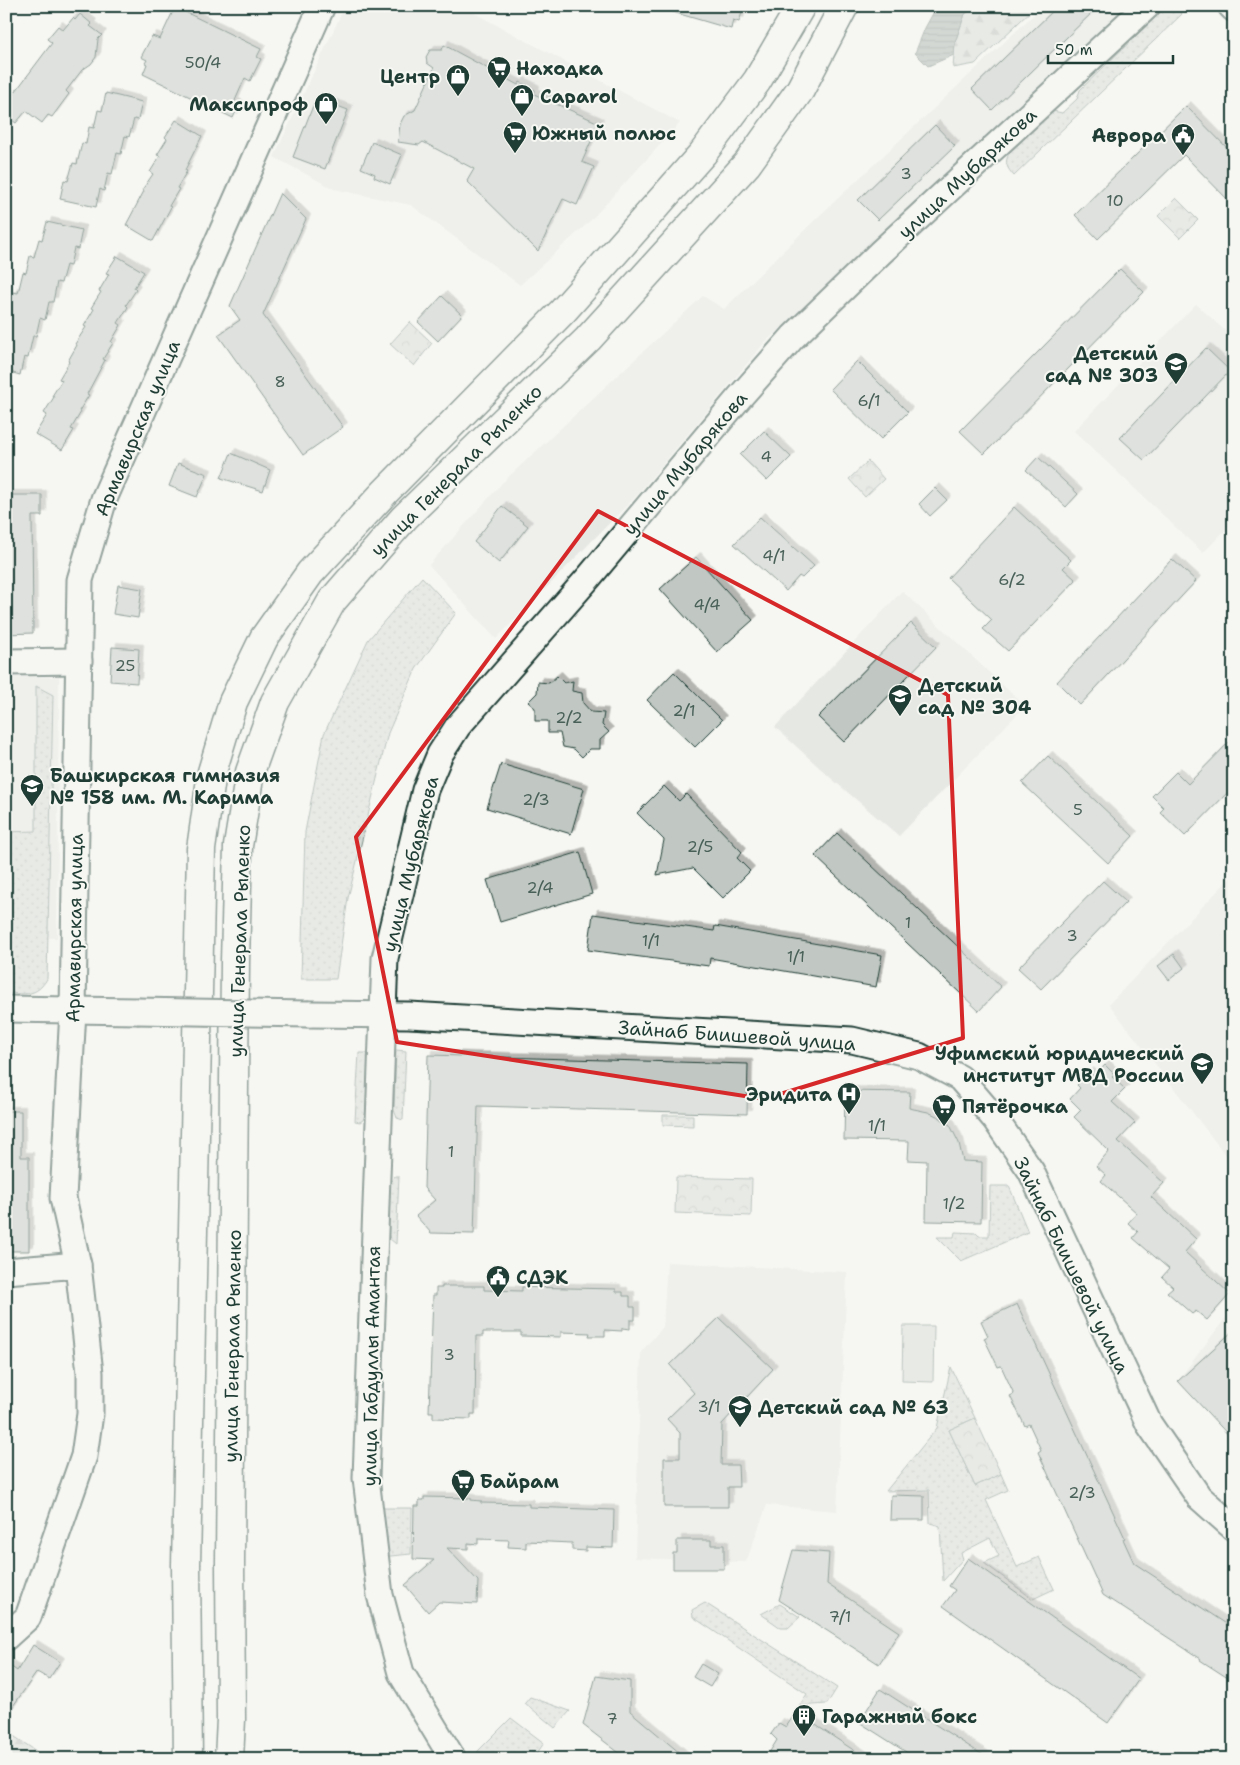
<svg xmlns="http://www.w3.org/2000/svg" width="1240" height="1765" viewBox="0 0 1240 1765" font-family="'Shantell Sans',sans-serif">
<style>
.built{fill:#e6e8e4}
.grass{fill:url(#grass-dots);stroke:#7a8c85}
.forest{fill:url(#forest-firs);stroke:#7a8c85}
.park{fill:url(#park-crowns);stroke:#7a8c85}
.garden{fill:#d6dbd6;stroke:#7a8c85}
.water{fill:url(#water-rules);stroke:#72847d}
.building{fill:#c1c8c3;stroke:#1f3d34;filter:url(#shadow)}
.lines{fill:none;stroke-linecap:round;stroke-linejoin:round}
.minor-casing{stroke:#1f3d34;stroke-width:29}
.major-casing{stroke:#1f3d34;stroke-width:31}
.minor{stroke:#f6f6f2;stroke-width:25}
.major{stroke:#f6f6f2;stroke-width:28}
.minor-bridge-casing{stroke:#1f3d34;stroke-width:29;stroke-linecap:butt}
.minor-bridge{stroke:#f6f6f2;stroke-width:25}
.marked{fill:none;stroke:#d62828;stroke-width:4;stroke-linejoin:round}
.labels{text-anchor:middle;stroke-width:4;stroke-linejoin:round;paint-order:stroke}
.number-label{font-size:16px;fill:#486058}
.poi-label{font-size:19px;font-weight:bold;fill:#1f3d34;stroke:#f6f6f2;text-anchor:start}
.street-label{font-size:19px;fill:#1f3d34;stroke:#f6f6f2}
</style>
<defs>
<pattern id="grass-dots" width="8" height="8" patternUnits="userSpaceOnUse" patternTransform="scale(1.25)"><rect width="8" height="8" fill="#d6dbd6"/><path d="M2 2h.1M6 6h.1" fill="none" stroke="#b7bdb8" stroke-width="1.8" stroke-linecap="round"/></pattern>
<pattern id="forest-firs" width="22" height="20" patternUnits="userSpaceOnUse" patternTransform="scale(1.25)"><rect width="22" height="20" fill="#d6dbd6"/><path d="M5 1l3.5 6h-7zM16 11l3.5 6h-7z" fill="#b7bdb8"/></pattern>
<pattern id="park-crowns" width="20" height="18" patternUnits="userSpaceOnUse" patternTransform="scale(1.25)"><rect width="20" height="18" fill="#d6dbd6"/><path d="M2 6a3 3 0 1 1 6 0M12 15a3 3 0 1 1 6 0" fill="none" stroke="#b7bdb8"/></pattern>
<pattern id="water-rules" width="6" height="5" patternUnits="userSpaceOnUse" patternTransform="scale(1.25)"><rect width="6" height="5" fill="#aab3ae"/><path d="M0 2.5h6" fill="none" stroke="#8a938e"/></pattern>
<filter id="shadow"><feDropShadow dx="4.5" dy="-4.5" stdDeviation="0" flood-color="#0004"/></filter>
</defs>
<rect width="100%" height="100%" fill="#f6f6f2"/>
<filter id="ink" filterUnits="userSpaceOnUse"><feTurbulence type="fractalNoise" baseFrequency=".02" numOctaves="2"/><feDisplacementMap in="SourceGraphic" scale="10" xChannelSelector="R" yChannelSelector="G"/><feConvolveMatrix kernelMatrix="1 2 1 2 8 2 1 2 1" color-interpolation-filters="sRGB"/></filter>
<g filter="url(#ink)">
<g class="built">
<path d="M345,6H461L680,123L591,220L520,285L411,205L334,189L274,157Z"/>
<path d="M1043,6H1126L1128,9L857,263L765,342L637,495L496,639L429,565L503,482L703,296L724,309L816,219Z"/>
<path d="M1196,304L1234,339V521L1203,553L1074,431Z"/>
<path d="M902,591L1025,706L899,836L832,779L775,727Z"/>
<path d="M6,676L59,677L57,938L6,937Z"/>
<path d="M1234,874V1166L1109,1004Z"/>
<path d="M667,1262L847,1272L837,1511L767,1505L746,1562L635,1558L641,1352L663,1327Z"/>
<path d="M1234,1307V1432L1179,1379Z"/>
<path d="M1152,1749L1234,1754V1759H1132Z"/>
</g>
<g class="grass">
<path d="M1167,6H1174L1182,14L1014,176C1007,168 1004,163 1009,153L1053,111L1062,113L1077,99L1080,90Z"/>
<path d="M422,577L456,613L416,669L388,733L348,898L336,979H301L305,832L324,734L368,640Z"/>
<path d="M36,686L53,695L47,979C36,997 26,994 6,993V832L36,831Z"/>
<path d="M396,1050L406,1051L403,1120L397,1118L394,1110Z"/>
<path d="M359,1053H368L366,1111L363,1120L360,1122L355,1121Z"/>
<path d="M663,1115H693V1126L663,1125Z"/>
<path d="M395,1176H399L396,1244L390,1239L388,1234L390,1183Z"/>
<path d="M990,1186H1009L1028,1232L961,1261L937,1237H954L955,1232L976,1233L979,1236H989Z"/>
<path d="M951,1367L975,1418L949,1430L975,1486L1001,1474L1008,1490L986,1500L1017,1567L1039,1557L1054,1589L1033,1599L984,1563L999,1556L990,1538L961,1553L963,1559L943,1581L940,1526L930,1523L929,1490L886,1491L937,1428Z"/>
<path d="M379,1508H412L411,1554L381,1557Z"/>
<path d="M705,1603L837,1688L827,1704L799,1706L807,1694L693,1617L692,1610Z"/>
<path d="M780,1604L800,1617L788,1628H781L761,1614Z"/>
<path d="M530,1697L570,1711L555,1728L525,1703Z"/>
<path d="M511,1718L544,1743L533,1759H485L477,1752Z"/>
</g>
<g class="forest">
<path d="M975,6H1036L975,64L953,68L955,42L965,14Z"/>
<path d="M6,1731L48,1759H9L6,1756Z"/>
</g>
<g class="park">
<path d="M1176,198L1198,220L1180,238L1158,216Z"/>
<path d="M410,322L432,343L414,366L390,344Z"/>
<path d="M868,461L884,479L865,497L849,479Z"/>
<path d="M676,1177L752,1179L751,1216L675,1213Z"/>
<path d="M975,1418L1001,1474L975,1486L949,1430Z"/>
</g>
<path class="garden" d="M903,1326H934L933,1382L902,1381Z"/>
<path class="water" d="M937,6H975L965,14L955,42L954,55L928,66L915,53L925,28Z"/>
<g class="building">
<path d="M666,6H744L739,22L733,20L731,29L666,10Z"/>
<path d="M1058,6H1099L992,110L972,89Z"/>
<path d="M175,7L261,49L257,57L261,59L250,81L245,78L234,103L239,105L233,118L143,74L147,64L145,63L147,60L141,57L152,36L160,39Z"/>
<path d="M80,14L92,24L90,26L102,35L98,39L96,57L91,64L82,70L66,91L69,94L52,117L48,115L42,123L26,111L16,123L6,116V104L52,43L47,39L58,26L63,30L73,18L75,20Z"/>
<path d="M444,45L518,85L520,82L535,90L534,94L599,123L582,162L594,167L577,205L563,199L538,251L467,181L474,169L423,142L419,145L398,142L400,124L404,116L415,110L434,68L427,63L426,57L430,50H442Z"/>
<path d="M106,93L142,102L138,120L134,119L129,137L125,136L121,154L117,153L112,174L108,173L104,191L100,189L96,207L60,199L64,180L68,181L73,163L77,164L82,143L86,144L89,127L94,128L98,110L102,111Z"/>
<path d="M316,98L348,110L325,169L293,157Z"/>
<path d="M1186,106L1234,155V206L1184,155L1098,239L1075,215Z"/>
<path d="M176,120L202,136L185,170L187,171L177,188L179,189L169,206L171,207L153,241L126,225L144,191L142,190L153,174L150,172L160,156L157,155L167,139L165,137Z"/>
<path d="M935,125L955,146L878,220L858,200Z"/>
<path d="M372,142L402,155L390,184L374,177L375,174L361,168Z"/>
<path d="M280,193L306,219L263,315L343,427L303,455L218,335L240,320L230,306Z"/>
<path d="M47,222L82,230L78,249L74,248L70,266L66,265L61,283L57,282L53,302H49L45,320L40,318L36,336H33L28,358L24,357L20,375L6,371V310H9L13,292L18,293L23,272L26,273L30,256L34,257L39,239L42,240Z"/>
<path d="M117,256L144,272L134,288L136,290L126,305L128,307L118,323L121,325L111,342L113,343L103,359L105,360L87,394L89,395L79,411L81,412L71,429L74,430L62,450L35,434L47,415L44,413L54,397L52,396L62,380L59,379L69,362L68,361L77,345L75,344L86,327L84,326L94,309L91,308L101,292L99,291L109,274L106,273Z"/>
<path d="M1120,269L1144,292L984,454L960,431Z"/>
<path d="M442,296L462,315L438,341L418,322Z"/>
<path d="M1206,348L1230,371L1144,460L1120,438Z"/>
<path d="M857,361L908,412L881,439L830,389Z"/>
<path d="M764,431L791,457L767,481L740,455Z"/>
<path d="M231,453L270,470L263,491L221,478Z"/>
<path d="M1038,457L1078,494L1066,507L1026,470Z"/>
<path d="M178,463L207,474L197,497L169,486Z"/>
<path d="M935,488L947,500L930,516L919,504Z"/>
<path d="M6,495H42V516H32L33,633L6,634Z"/>
<path d="M502,506L528,526L499,563L474,542Z"/>
<path d="M1014,507L1071,560L1063,568L1076,580L1008,651L983,629L992,620L948,578Z"/>
<path d="M760,517L814,566L802,578L799,576L786,591L734,544Z"/>
<path d="M696,557L753,620L717,652L660,589Z"/>
<path d="M1172,559L1196,581L1080,705L1057,682Z"/>
<path d="M118,585L142,589L138,618L113,614Z"/>
<path d="M911,623L936,647L844,742L818,717Z"/>
<path d="M112,647L139,649L137,683L110,681Z"/>
<path d="M674,672L722,720L695,747L647,700Z"/>
<path d="M557,676L564,683L573,681L572,691L582,693L583,703L591,712L604,713L602,725L609,732L600,740V749H590L582,757L574,749L563,747L560,733H548V721H535V708L528,702L537,693L538,682L549,683Z"/>
<path d="M1234,737V786L1185,836L1160,812L1164,808L1152,796L1176,772L1188,784Z"/>
<path d="M1048,756L1133,836L1108,863L1022,783Z"/>
<path d="M501,764L584,789L571,834L487,808Z"/>
<path d="M664,786L679,801L686,794L742,852L737,858L750,871L723,898L693,868L657,875L664,840L637,813Z"/>
<path d="M837,833L1001,987L979,1011L815,856Z"/>
<path d="M580,852L592,894L500,922L487,880Z"/>
<path d="M1103,881L1126,902L1041,989L1018,968Z"/>
<path d="M593,914L714,931L715,926L882,955L876,987L710,958L709,966L588,950Z"/>
<path d="M1174,954L1184,968L1169,980L1158,966Z"/>
<path d="M428,1055L748,1064L747,1114L478,1106L474,1234L431,1233L416,1216L435,1200L424,1188Z"/>
<path d="M1105,1065L1115,1075L1112,1077L1125,1089L1112,1102L1135,1123L1118,1141L1164,1183L1151,1197L1196,1239L1185,1252L1230,1294L1207,1320L1196,1311L1192,1314L1167,1292L1173,1287L1162,1277L1169,1269L1133,1238L1138,1232L1128,1223L1137,1213L1101,1181L1106,1175L1096,1166L1109,1151L1074,1117L1081,1110L1070,1099L1080,1088L1077,1085L1089,1072L1094,1077Z"/>
<path d="M845,1091L910,1092L909,1108L928,1112L939,1117L950,1125L959,1143L963,1161L982,1162L981,1222L926,1221L927,1161L908,1160L909,1141L844,1140Z"/>
<path d="M6,1111H21V1157H29V1251H6Z"/>
<path d="M442,1286H484V1290L522,1291V1287L616,1289V1292H623V1296H630V1307H635V1320H630V1329L622,1328V1331L605,1330V1336H589L590,1333L561,1332V1337L521,1336V1332H483V1336H476L475,1414H471V1419L433,1418V1412H429L433,1295H436V1288H442Z"/>
<path d="M1017,1304L1125,1538L1123,1539L1134,1563L1234,1629V1682L1200,1660L1201,1659L1103,1595L1038,1452L1041,1450L1029,1424L1025,1426L1010,1396L1014,1394L1001,1366L998,1367L984,1338L988,1336L981,1321Z"/>
<path d="M719,1318L773,1369L722,1424L721,1465H738L739,1487H728V1507H664V1458H680V1433L667,1419L694,1393L670,1365Z"/>
<path d="M1234,1330V1441L1178,1381Z"/>
<path d="M891,1495L924,1496V1520H890Z"/>
<path d="M424,1497L471,1498V1500L481,1501V1503L529,1504V1507L614,1510L613,1548L586,1547V1551L572,1550V1543L526,1541V1548L508,1547L509,1540L478,1539V1544L468,1543V1549L447,1548L478,1581L477,1604L439,1602L428,1612L405,1585L434,1560L413,1559L414,1506H419V1500H424Z"/>
<path d="M677,1540H711V1545H724V1569H673V1553H677Z"/>
<path d="M793,1550L829,1553L827,1584L899,1632L879,1664L779,1600Z"/>
<path d="M968,1558L1139,1679L1108,1723L943,1606L955,1590L949,1586Z"/>
<path d="M33,1645L60,1662L49,1679L37,1672L6,1716V1663L17,1671Z"/>
<path d="M701,1664L718,1674L710,1687L693,1677Z"/>
<path d="M596,1676L630,1681V1711L687,1759H627L583,1725Z"/>
<path d="M880,1689L989,1759H917L859,1722Z"/>
<path d="M796,1712L867,1759H777L769,1753L777,1740L771,1734L779,1723L786,1727Z"/>
</g>
<g class="lines">
<g class="minor-casing">
<g id="minor">
<path d="M1231,6L1234,9"/>
<path d="M6,662L79,661"/>
<path d="M6,1009L137,1011"/>
<path d="M309,1014L409,1015L852,1040L919,1056L960,1078L995,1119L1031,1171L1149,1424L1199,1497L1234,1528"/>
<path d="M6,1271L78,1265"/>
<path d="M6,1637L28,1617L84,1456L90,1414V1373L78,1265L63,1198L73,1010L80,580L104,499L322,6"/>
<path d="M453,1759L401,1673L380,1595L366,1478L385,958L425,790L440,754L458,726L589,577L739,398L793,337L881,252L1147,6"/>
</g>
</g>
<g class="major-casing">
<g id="major">
<path d="M188,1759L186,1565L201,849L212,772L233,702L264,638L310,573L385,492L563,311L703,153L757,81L801,6"/>
<path d="M229,1759L231,1719L230,1562L235,962L238,846L250,772L275,702L332,601L404,518L588,339L747,164L800,90L844,6"/>
</g>
</g>
<use href="#minor" class="minor"/>
<use href="#major" class="major"/>
<g class="minor-bridge-casing">
<path id="minor-bridge" d="M137,1011L309,1014"/>
</g>
<use href="#minor-bridge" class="minor-bridge"/>
</g>
</g>
<path d="M0 0H1240V1765H0ZM598,511L948,695L963,1038L764,1099L397,1042L356,837Z" fill="#f6f6f2" fill-opacity=".55" fill-rule="evenodd"/>
<path class="marked" d="M598,511L948,695L963,1038L764,1099L397,1042L356,837Z"/>
<defs>
<g id="supermarket-pin" transform="scale(1.25)"><path d="M0 17L-7.5 6A9.5 9.5 0 1 1 7.5 6Z" fill="#1f3d34" stroke="#f6f6f2"/><path d="M-6-5.5h2.5l.6 2H6L4.5 2H-2.5L-4.4-4H-6ZM-1.5 3.2a1.3 1.3 0 1 0 .1 0ZM3 3.2a1.3 1.3 0 1 0 .1 0Z" fill="#fff"/></g>
<g id="shop-pin" transform="scale(1.25)"><path d="M0 17L-7.5 6A9.5 9.5 0 1 1 7.5 6Z" fill="#1f3d34" stroke="#f6f6f2"/><path d="M-5-2.5h2.3a2.7 3.5 0 0 1 5.4 0H5L5.5 6h-11ZM-1.5-2.5h3a1.5 2.3 0 0 0-3 0Z" fill="#fff"/></g>
<g id="civic-pin" transform="scale(1.25)"><path d="M0 17L-7.5 6A9.5 9.5 0 1 1 7.5 6Z" fill="#1f3d34" stroke="#f6f6f2"/><path d="M-.6-6.5H3V-4.5H.6V-3L4-1V1h2V6H-6V1h2V-1L-.6-3ZM-1.2 2.5V6h2.4V2.5Z" fill="#fff"/></g>
<g id="school-pin" transform="scale(1.25)"><path d="M0 17L-7.5 6A9.5 9.5 0 1 1 7.5 6Z" fill="#1f3d34" stroke="#f6f6f2"/><path d="M0-5L7-2L0 1L-7-2ZM-4 1L0 2.5L4 1V4Q0 6-4 4Z" fill="#fff"/></g>
<g id="university-pin" transform="scale(1.25)"><path d="M0 17L-7.5 6A9.5 9.5 0 1 1 7.5 6Z" fill="#1f3d34" stroke="#f6f6f2"/><path d="M0-5L7-2L0 1L-7-2ZM-4 1L0 2.5L4 1V4Q0 6-4 4Z" fill="#fff"/></g>
<g id="hospital-pin" transform="scale(1.25)"><path d="M0 17L-7.5 6A9.5 9.5 0 1 1 7.5 6Z" fill="#1f3d34" stroke="#f6f6f2"/><path d="M-5-5h3v3.5h4V-5h3V5h-3V1.5h-4V5h-3Z" fill="#fff"/></g>
<g id="building-pin" transform="scale(1.25)"><path d="M0 17L-7.5 6A9.5 9.5 0 1 1 7.5 6Z" fill="#1f3d34" stroke="#f6f6f2"/><path d="M-4-6H4V6H1V3H-1V6H-4ZM-2.5-4.3h1.7v1.8h-1.7ZM.8-4.3h1.7v1.8H.8ZM-2.5-1h1.7V.8h-1.7ZM.8-1h1.7V.8H.8Z" fill="#fff"/></g>
</defs>
<g fill-rule="evenodd">
<use href="#supermarket-pin" x="499" y="68"/>
<use href="#shop-pin" x="458" y="76"/>
<use href="#shop-pin" x="522" y="96"/>
<use href="#shop-pin" x="326" y="104"/>
<use href="#supermarket-pin" x="515" y="133"/>
<use href="#civic-pin" x="1183" y="135"/>
<use href="#school-pin" x="1176" y="364"/>
<use href="#school-pin" x="900" y="696"/>
<use href="#school-pin" x="32" y="786"/>
<use href="#university-pin" x="1202" y="1064"/>
<use href="#hospital-pin" x="849" y="1094"/>
<use href="#supermarket-pin" x="944" y="1106"/>
<use href="#civic-pin" x="498" y="1277"/>
<use href="#school-pin" x="740" y="1407"/>
<use href="#supermarket-pin" x="463" y="1481"/>
<use href="#building-pin" x="804" y="1716"/>
</g>
<g class="labels">
<g class="number-label">
<text x="203" y="68">50/4</text>
<text x="906" y="179">3</text>
<text x="1115" y="206">10</text>
<text x="280" y="387">8</text>
<text x="869" y="406">6/1</text>
<text x="766" y="462">4</text>
<text x="774" y="561">4/1</text>
<text x="1012" y="585">6/2</text>
<text x="707" y="610">4/4</text>
<text x="125" y="671">25</text>
<text x="684" y="716">2/1</text>
<text x="569" y="723">2/2</text>
<text x="536" y="805">2/3</text>
<text x="1078" y="815">5</text>
<text x="700" y="852">2/5</text>
<text x="540" y="893">2/4</text>
<text x="908" y="928">1</text>
<text x="1072" y="941">3</text>
<text x="651" y="946">1/1</text>
<text x="796" y="962">1/1</text>
<text x="877" y="1131">1/1</text>
<text x="451" y="1157">1</text>
<text x="954" y="1209">1/2</text>
<text x="449" y="1360">3</text>
<text x="709" y="1412">3/1</text>
<text x="1082" y="1498">2/3</text>
<text x="840" y="1622">7/1</text>
<text x="612" y="1724">7</text>
</g>
<g class="poi-label">
<text x="516" y="75">Находка</text>
<text x="440" y="83" text-anchor="end">Центр</text>
<text x="540" y="103">Caparol</text>
<text x="308" y="111" text-anchor="end">Максипроф</text>
<text x="532" y="140">Южный полюс</text>
<text x="1166" y="142" text-anchor="end">Аврора</text>
<text x="1158" y="360" text-anchor="end">Детский<tspan x="1158" dy="22">сад № 303</tspan></text>
<text x="918" y="692">Детский<tspan x="918" dy="22">сад № 304</tspan></text>
<text x="50" y="782">Башкирская гимназия<tspan x="50" dy="22">№ 158 им. М. Карима</tspan></text>
<text x="1184" y="1060" text-anchor="end">Уфимский юридический<tspan x="1184" dy="22">институт МВД России</tspan></text>
<text x="832" y="1101" text-anchor="end">Эридита</text>
<text x="962" y="1113">Пятёрочка</text>
<text x="516" y="1284">СДЭК</text>
<text x="758" y="1414">Детский сад № 63</text>
<text x="480" y="1488">Байрам</text>
<text x="822" y="1723">Гаражный бокс</text>
</g>
<g class="street-label">
<text transform="translate(967 173) rotate(-43)" y="7">улица Мубарякова</text>
<text transform="translate(137 428) rotate(-67)" y="7">Армавирская улица</text>
<text transform="translate(685 463) rotate(-50)" y="7">улица Мубарякова</text>
<text transform="translate(456 470) rotate(-45)" y="7">улица Генерала Рыленко</text>
<text transform="translate(410 864) rotate(-76)" y="7">улица Мубарякова</text>
<text transform="translate(74 928) rotate(-89)" y="7">Армавирская улица</text>
<text transform="translate(239 941) rotate(-88)" y="7">улица Генерала Рыленко</text>
<text transform="translate(737 1035) rotate(4)" y="7">Зайнаб Биишевой улица</text>
<text transform="translate(1072 1265) rotate(64)" y="7">Зайнаб Биишевой улица</text>
<text transform="translate(232 1346) rotate(-89)" y="7">улица Генерала Рыленко</text>
<text transform="translate(371 1366) rotate(-89)" y="7">улица Габдуллы Амантая</text>
</g>
</g>
<rect width="1240" height="1765" fill="none" stroke="#f6f6f2" stroke-width="25"/>
<rect x="12" y="12" width="1215" height="1740" fill="none" stroke="#1f3d34" stroke-width="2" filter="url(#ink)"/>
<path d="M1048 55v8h125v-8" fill="none" stroke="#1f3d34" stroke-width="2.5"/>
<text x="1055" y="55" font-size="15" fill="#1f3d34" stroke="#f6f6f2" stroke-width="4" paint-order="stroke">50 m</text>
</svg>
